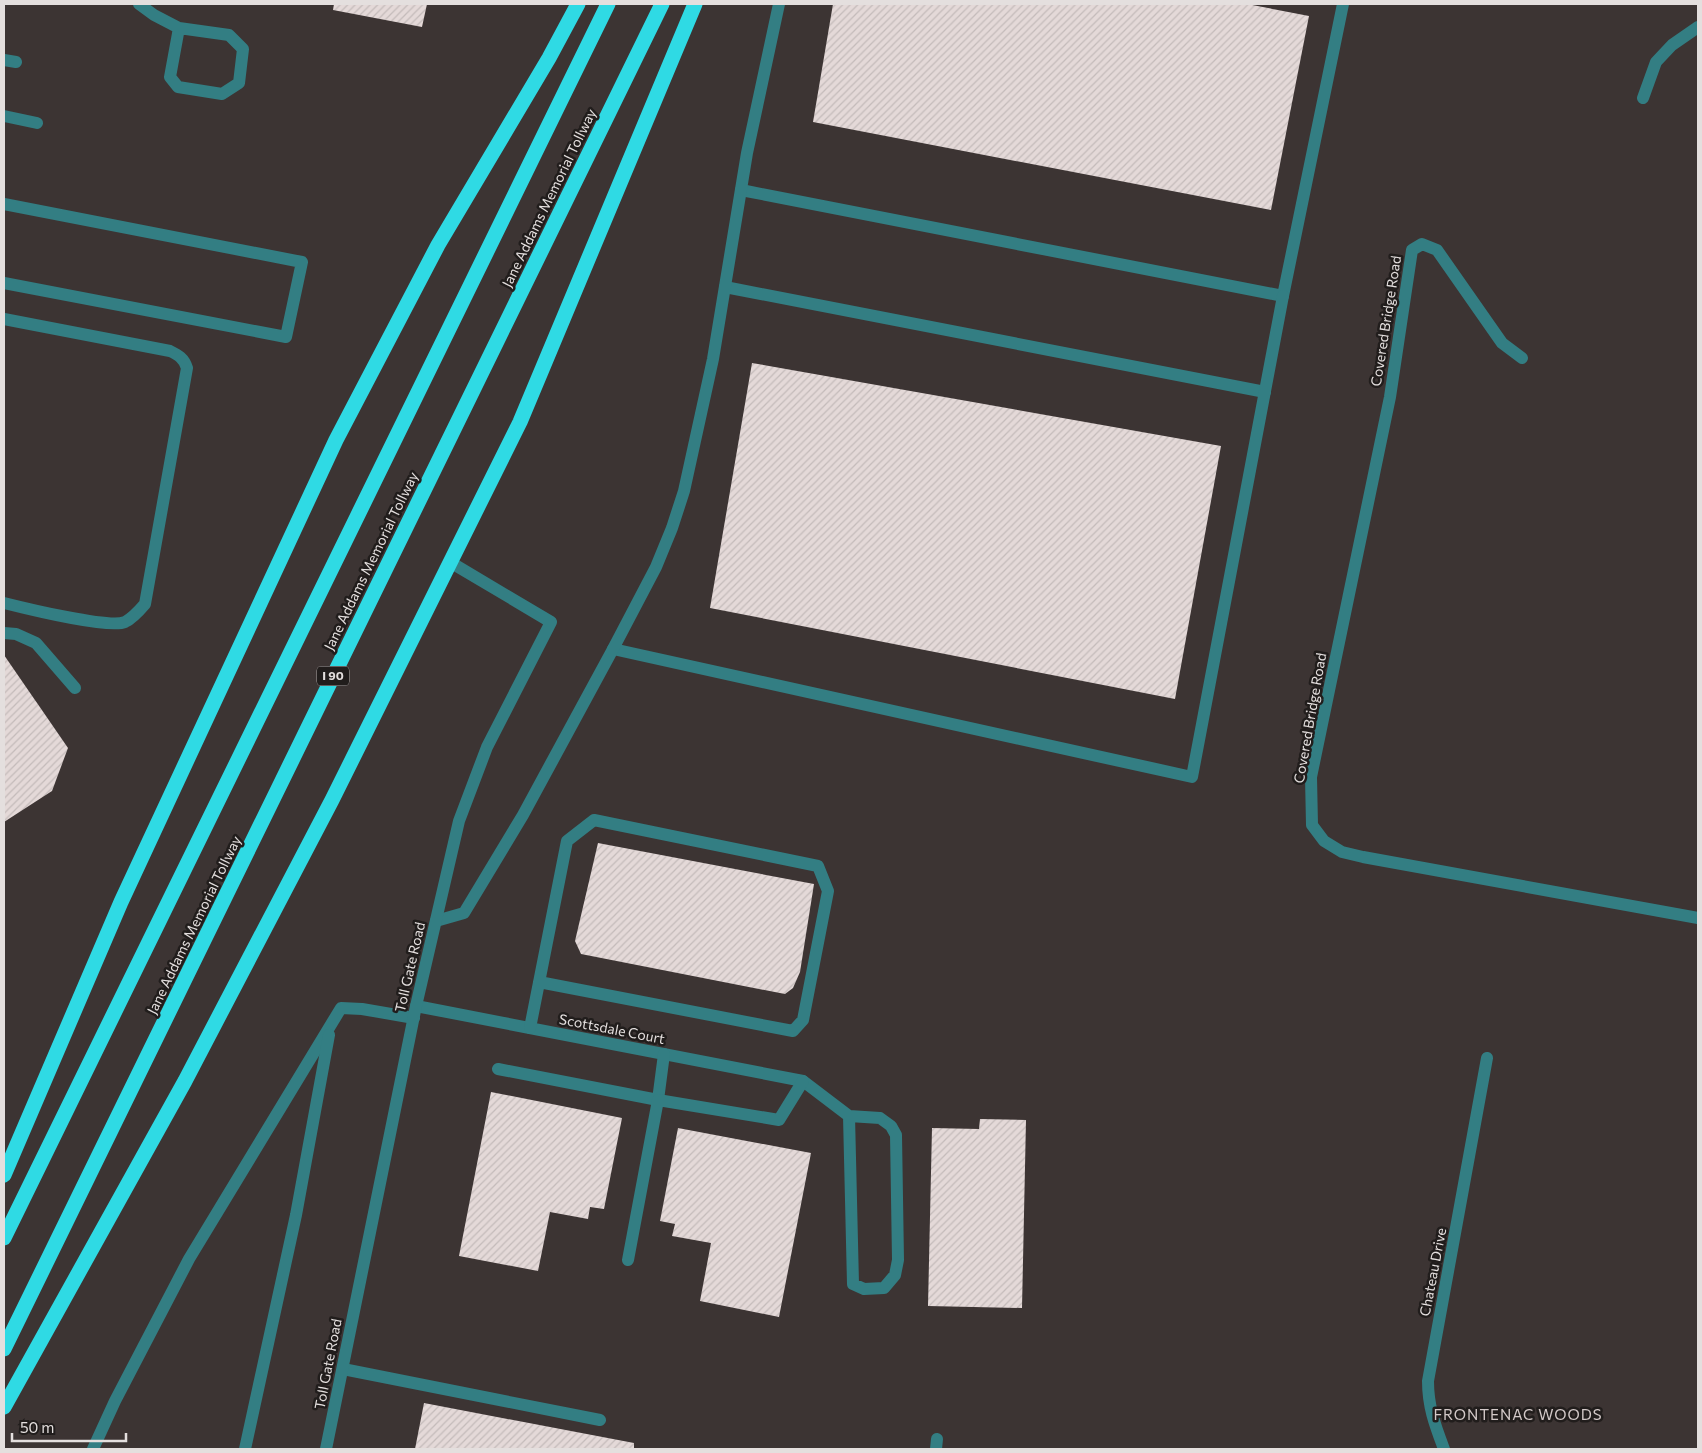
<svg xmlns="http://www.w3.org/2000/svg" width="1702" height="1453" viewBox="0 0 1702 1453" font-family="Commissioner,sans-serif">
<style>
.building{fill:url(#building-hatch)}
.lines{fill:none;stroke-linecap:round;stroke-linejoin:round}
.minor{stroke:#337e83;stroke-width:12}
.highway{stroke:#2fdae4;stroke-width:15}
.labels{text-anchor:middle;stroke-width:5;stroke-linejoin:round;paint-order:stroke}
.shield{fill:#211d1c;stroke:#aaa5a4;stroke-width:1}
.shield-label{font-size:12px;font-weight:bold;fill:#e4dfde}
.street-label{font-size:14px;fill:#e4dfde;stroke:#211d1c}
.neighbourhood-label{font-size:15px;letter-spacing:1px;fill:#d3c9c8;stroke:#211d1c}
</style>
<defs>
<pattern id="building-hatch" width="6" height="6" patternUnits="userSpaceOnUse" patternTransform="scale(1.25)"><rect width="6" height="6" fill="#e4d9d8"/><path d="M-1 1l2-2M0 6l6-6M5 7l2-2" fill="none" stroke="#c4bbba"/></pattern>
</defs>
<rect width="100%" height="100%" fill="#3c3433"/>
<g class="building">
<path d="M334,4H427L422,27L333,10Z"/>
<path d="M833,4H1247L1309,16L1271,210L813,122Z"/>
<path d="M752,363L1221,446L1175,699L710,608Z"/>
<path d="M4,655L68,748L52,791L4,822Z"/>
<path d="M598,843L814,884L800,972L793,988L785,994L581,954L575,941Z"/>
<path d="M491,1092L622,1118L604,1209L590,1207L588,1219L550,1212L538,1271L459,1256Z"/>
<path d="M980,1119L1026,1120L1022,1308L928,1306L932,1128L979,1129Z"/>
<path d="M678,1128L811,1153L779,1317L700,1301L711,1243L672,1236L675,1224L660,1221Z"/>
<path d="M424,1403L634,1443V1449H415Z"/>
</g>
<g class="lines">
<g class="minor">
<path d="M139,4L154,15L179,28L229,35L243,49L239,83L222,94L178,87L170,77L179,28"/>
<path d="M4,60L16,62"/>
<path d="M1643,98L1656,62L1672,45L1698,27"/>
<path d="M4,116L37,123"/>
<path d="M741,190L1283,296L1343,4"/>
<path d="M4,204L302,262L286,337L4,283"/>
<path d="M725,287L1265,392"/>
<path d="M4,319L170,351C178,355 184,358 187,368L145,604C139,611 133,618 125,622C110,629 24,608 4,603"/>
<path d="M1522,358L1502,343L1437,250L1422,244L1412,250L1390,397L1311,777L1312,825L1324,841L1342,852L1363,857L1698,918"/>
<path d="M4,633L16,634L36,643L75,688"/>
<path d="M613,649L1192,777L1283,296"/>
<path d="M436,921L464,913L523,815L613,649L656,567L672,528L684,491L713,359L747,153L779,4"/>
<path d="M416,1006L803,1081L849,1116L880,1118L891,1126L896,1135L898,1260L895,1275L884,1288L864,1289L853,1284L849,1116"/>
<path d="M530,1028L567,841L594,820L818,866L828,891L803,1020L793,1031L539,982"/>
<path d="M498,1069L658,1100L664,1054"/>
<path d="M628,1260L658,1100L779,1120L803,1081"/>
<path d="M343,1369L600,1420"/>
<path d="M93,1449L115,1401L189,1259L341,1008L362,1009L414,1018"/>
<path d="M245,1449L296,1215L329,1035"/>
<path d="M326,1449L416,1006L459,821L487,747L551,622L450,562"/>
<path d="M936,1449L937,1439"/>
<path d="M1444,1449C1435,1425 1428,1407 1428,1381L1487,1058"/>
</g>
<g class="highway">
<path d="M4,1175L121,902L336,440L438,245L549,58L578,4"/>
<path d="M4,1238L608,4"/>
<path d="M4,1349L662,4"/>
<path d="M4,1407L185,1081L332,800L520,422L695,4"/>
</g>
</g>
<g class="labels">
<rect class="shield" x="317" y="666.5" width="32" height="19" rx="4"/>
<g class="shield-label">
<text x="333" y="680">I 90</text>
</g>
<g class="street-label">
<text transform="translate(549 198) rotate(-64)" y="5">Jane Addams Memorial Tollway</text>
<text transform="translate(1386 321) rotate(-81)" y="5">Covered Bridge Road</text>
<text transform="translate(371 561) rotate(-64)" y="5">Jane Addams Memorial Tollway</text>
<text transform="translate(1310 718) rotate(-80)" y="5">Covered Bridge Road</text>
<text transform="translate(194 925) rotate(-64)" y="5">Jane Addams Memorial Tollway</text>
<text transform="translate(410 967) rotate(-77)" y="5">Toll Gate Road</text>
<text transform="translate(612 1029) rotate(11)" y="5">Scottsdale Court</text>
<text transform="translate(1433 1272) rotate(-79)" y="5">Chateau Drive</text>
<text transform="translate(328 1364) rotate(-79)" y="5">Toll Gate Road</text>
</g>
<g class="neighbourhood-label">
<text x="1518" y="1420">FRONTENAC WOODS</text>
</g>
</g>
<rect width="1702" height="1453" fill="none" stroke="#e4dfde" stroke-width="10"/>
<path d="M12 1433v8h114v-8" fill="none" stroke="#e4dfde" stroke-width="2.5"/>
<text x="20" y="1433" font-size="15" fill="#e4dfde" stroke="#211d1c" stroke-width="4" paint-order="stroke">50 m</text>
</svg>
